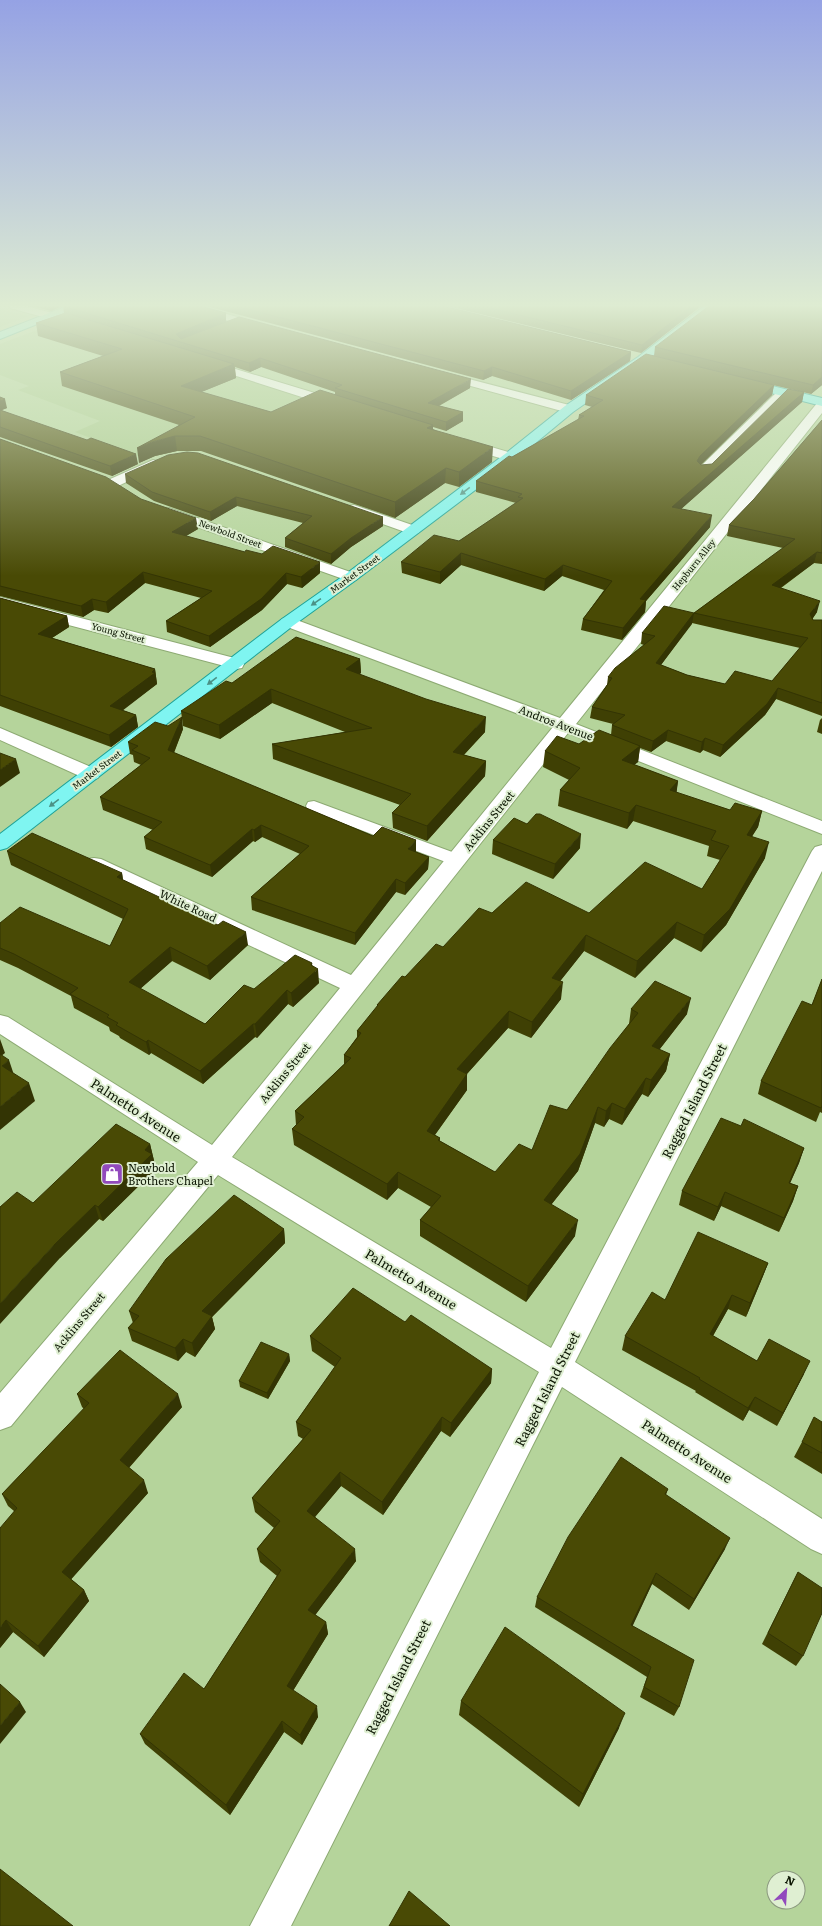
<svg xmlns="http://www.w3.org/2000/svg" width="822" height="1926" viewBox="0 0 822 1926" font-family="Literata,serif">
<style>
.built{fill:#a8ca8a}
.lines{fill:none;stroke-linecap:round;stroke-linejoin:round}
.service-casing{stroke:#8daa73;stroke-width:2}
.minor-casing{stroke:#8daa73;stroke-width:2}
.primary-casing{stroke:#20a297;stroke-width:2}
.service{fill:#fff;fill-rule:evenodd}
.minor{fill:#fff;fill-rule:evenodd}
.primary{fill:#7ff5f1;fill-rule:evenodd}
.wall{fill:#3f4004;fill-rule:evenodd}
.shaded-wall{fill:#333404}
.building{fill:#494a05;stroke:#333404}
.oneway{fill:#4b9186}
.labels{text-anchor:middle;stroke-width:4;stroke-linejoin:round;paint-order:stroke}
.far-street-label{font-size:9px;fill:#0c1603;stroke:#dfefd2}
.street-label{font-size:11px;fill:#0c1603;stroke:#dfefd2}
.poi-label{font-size:11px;fill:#0c1603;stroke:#dfefd2;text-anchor:start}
.near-street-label{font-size:13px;fill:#0c1603;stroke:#dfefd2}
</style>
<rect width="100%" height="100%" fill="#b5d49b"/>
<g class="built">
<path d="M0,309L29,316L0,327Z"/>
<path d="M58,322L314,400L143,458L75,432L100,421L18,390L29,386L0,375V344Z"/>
</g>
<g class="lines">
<g class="service-casing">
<path id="service" d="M314,801L463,856L466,860L463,864L457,866L451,864L308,810L306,806L308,802Z"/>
</g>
<g class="minor-casing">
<g id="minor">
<path d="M9,306H27L80,321L81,323L76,326L10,308Z"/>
<path d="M181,306H198L266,325L267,327L262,330L182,308Z"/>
<path d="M206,360L341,401L343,404L337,408L333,407L202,365L200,363L202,361Z"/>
<path d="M442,372L573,406L575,409L569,413L438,377L436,375L438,373Z"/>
<path d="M783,389L789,393L787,396L709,474H699L697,471L699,468L779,390Z"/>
<path d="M822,401V413L576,724L822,821V834L568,733L232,1157L551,1348L812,851L815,847L822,845V871L575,1362L822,1519V1554L811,1549L562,1387L291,1926H250L539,1372L218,1175L11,1426L0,1430V1393L198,1162L0,1034V1015L8,1017L212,1145L340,988L87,869L84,864L87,859L94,858L101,859L351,975L553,727L282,625L280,622L282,619L288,617L294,619L560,718L818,402Z"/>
<path d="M464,439L515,454L516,457L515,460L510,461L459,446L458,443L459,440Z"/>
<path d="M153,460L158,461L160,464L158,467L118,486H108L106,483L108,480Z"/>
<path d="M354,505L418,527L420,530L418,533H408L349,512L347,509L349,506Z"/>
<path d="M169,508L356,574L359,577L356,580H346L164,515L162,512L164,509Z"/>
<path d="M0,597L242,660L244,664L242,668L236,669L0,607Z"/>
<path d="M0,728L98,770L100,774L98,778L91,780L84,778L0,740Z"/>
</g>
</g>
<g class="primary-casing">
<g id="primary">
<path d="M67,306H82L0,339V332Z"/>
<path d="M704,306H716L646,361L573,412L515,460L356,580L294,625L7,848L0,850V834L282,619L346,574L505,454L565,406L638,357Z"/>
<path d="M743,379L822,398V406L739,385L737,383L739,381Z"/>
</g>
</g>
<use href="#service" class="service"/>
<use href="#minor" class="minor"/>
<use href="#primary" class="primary"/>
</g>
<g class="wall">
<path d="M33,306H62L51,311Z"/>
<path d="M63,306L226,322L470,388L439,406L463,412V421L446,431L433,427V429L492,462L459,487L445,483L395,518L201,451H177L155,456L139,463L179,425L62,386L60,372L103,356L38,336L36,323L64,313ZM235,367L250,372L261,367L335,392V395L271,412L201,392L236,378Z"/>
<path d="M206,306H443L631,352L630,361L571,400L492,376L483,380Z"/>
<path d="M447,306H701L641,353Z"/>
<path d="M822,306V385L811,394L722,373L774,385L772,395L701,465L712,464L804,392L802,402L681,509L710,527L646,601L645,612L622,640L581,630L583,619L604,590L562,576L544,591L461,565L440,584L402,573L401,562L459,541L516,503L476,492V481L512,457L578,420L579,415L592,407L585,405L586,395L654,356L655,347Z"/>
<path d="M0,397L7,408L1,410L138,464L112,476L0,437Z"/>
<path d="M822,420V564L814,563L781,588L817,612L813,618V620H822V716L776,699L765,715L720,757L703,750L700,753L666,741L651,752L640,748L638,762L634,765L678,781L676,793L730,810L762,811L758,827L752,836L765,858L726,925L701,952L674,938L635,978L584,951L560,981L561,999L531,1038L508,1028L467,1074V1090L435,1135L440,1138V1141L495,1172L532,1150L567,1110L629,1024L631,1009L687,1014L659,1050L670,1054L666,1071L648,1097L642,1094L622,1125L609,1119L604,1127L595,1123L578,1171L551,1205L575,1236L526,1302L420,1236V1220L431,1207L398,1188L387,1200L294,1145L292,1129L296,1125L295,1111L344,1064V1055L357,1037V1031L377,1007V1005L405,977L443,947L492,913H589L702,889L720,860L707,856L709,846L633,821L627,829L558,806L560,790L569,780L543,767L545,751L579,744L611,735L612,725L613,724L590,718L592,707L607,685L608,677L644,645L641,644L642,633L694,613L783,548L727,536L729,525L754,499ZM692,623L800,648L772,681L725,684L687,675L661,665Z"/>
<path d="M0,439L141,499L198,529L186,536L320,573L302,588L287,584L262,610L210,647L167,632L166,621L201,598L145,583L108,613L94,610L83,617L0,596Z"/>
<path d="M125,474L383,526L351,547L331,564L285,547V538L303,523L237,506L211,521L154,501L126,483Z"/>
<path d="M0,598L67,616L69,627L52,638L155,669L157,684L122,710L136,715L138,727L111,747L0,706Z"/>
<path d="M360,659L361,673L359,674L485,732L464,755L486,761L485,776L427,841L393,828L392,813L400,805L273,759L272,744L345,732L272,703L220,739L183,726L181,711L232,683Z"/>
<path d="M822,718V734L817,732L820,720Z"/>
<path d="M168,726L183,729L174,753L373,836L429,857L428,869L405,895L396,892L355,945L252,910L251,897L300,854L262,837L255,842L253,841L212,877L146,849L144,837L153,830L103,810L100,797L141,765L134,762L133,755L130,754L128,742Z"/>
<path d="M493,840L580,848L553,879L492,854Z"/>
<path d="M7,851L122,873L123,880L248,945L210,980L172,961L140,989L205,1024L254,989L313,966L319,983L293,1007L288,1004L257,1038L255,1037L203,1084L151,1053L149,1055L120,1038L119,1036L110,1031L109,1027L74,1008L71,996L18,968L0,960V923L110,946L123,919L11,865Z"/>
<path d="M822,979V1113L820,1112L816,1122L758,1094L761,1081L812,1005Z"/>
<path d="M741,1126L804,1148L799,1163L790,1183L798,1186L793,1201L779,1232L721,1206L714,1221L679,1205L682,1191Z"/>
<path d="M150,1144L156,1169L103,1221L99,1219L60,1258L33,1203Z"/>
<path d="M284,1229L285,1243L212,1317L215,1329L195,1357L186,1352L178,1361L132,1341L128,1328L133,1323L129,1311Z"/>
<path d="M768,1263L763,1276L746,1317L728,1309L713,1336L757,1361L804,1374L777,1426L749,1410L743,1421L695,1392L696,1391L622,1350L625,1336L665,1300Z"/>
<path d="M405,1322L492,1369L491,1383L450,1437L441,1431L383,1515L341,1486L315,1517L356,1561L315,1615L326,1622L328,1634L293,1691L318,1717L302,1745L284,1732L230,1815L145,1744L140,1734L204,1689L277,1576L260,1562L257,1549L274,1528L255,1512L252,1498L303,1439L298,1436L296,1422L335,1367L312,1351L310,1336Z"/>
<path d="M289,1354L290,1361L268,1399L240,1387L239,1381Z"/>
<path d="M77,1394L182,1407L129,1468L148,1493L71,1579L84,1590L89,1601L44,1657L13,1632L0,1648L14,1511L8,1506L2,1494L84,1409L82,1407Z"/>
<path d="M822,1422V1474L794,1457L802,1442Z"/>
<path d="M668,1489L666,1495L725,1549L689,1610L652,1584L632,1626L679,1707L674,1716L640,1697L647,1677L535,1607L537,1597Z"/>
<path d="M798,1572L803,1656L796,1666L762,1644Z"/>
<path d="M461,1701L619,1728L579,1807L459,1715Z"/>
</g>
<g class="shaded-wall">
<path d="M50,306H62L51,311Z"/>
<path d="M692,306H701L641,353L642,345Z"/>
<path d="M226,313V322L176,341V334Z"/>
<path d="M631,352L630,361L571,400V391Z"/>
<path d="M260,358L261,367L250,372L249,363Z"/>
<path d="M234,364L236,378L182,400L181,386Z"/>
<path d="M492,367V376L483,380L484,371Z"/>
<path d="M822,377V385L811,394L813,385Z"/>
<path d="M471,379L470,388L427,412L428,403Z"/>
<path d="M774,385L772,395L698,467L697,461L700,456Z"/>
<path d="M804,392L802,402L671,518L672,507Z"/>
<path d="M5,399L7,408L0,411V401Z"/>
<path d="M463,412V421L446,431V422Z"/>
<path d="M433,425V439L427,428Z"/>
<path d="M175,436L177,451L155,456L139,463L137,448L152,442Z"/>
<path d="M493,447L492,462L459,487V472Z"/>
<path d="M136,454L138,464L112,476L110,466Z"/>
<path d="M446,468L445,483L395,518V502Z"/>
<path d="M236,497L237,506L211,521L210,512Z"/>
<path d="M712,515L710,527L646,601L645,612L622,640L623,628L640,599Z"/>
<path d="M383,517V526L351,547L331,564V554L351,538Z"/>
<path d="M196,518L198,529L174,543L172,532Z"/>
<path d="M817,552L814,563L770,595L772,585Z"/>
<path d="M461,553V565L440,584V572Z"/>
<path d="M320,562V573L302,588L301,577Z"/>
<path d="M563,565L562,576L544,591L545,579Z"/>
<path d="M143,572L145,583L108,613L106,602Z"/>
<path d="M286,573L287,584L262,610L210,647L209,636Z"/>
<path d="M92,599L94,610L83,617L81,606Z"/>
<path d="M820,601L817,612L808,625L810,614Z"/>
<path d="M694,613L692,624L654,674L656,663Z"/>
<path d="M67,616L69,627L41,645L38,634Z"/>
<path d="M360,659L361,673L347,684L346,669Z"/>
<path d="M155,669L157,684L113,718L110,706Z"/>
<path d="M778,688L776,699L765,715L720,757L723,745Z"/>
<path d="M271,689L272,703L220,739L219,725Z"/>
<path d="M136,715L138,727L111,747L109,735Z"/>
<path d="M182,717L183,729L170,762L168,750Z"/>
<path d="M486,717L485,732L453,766V752Z"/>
<path d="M668,730L666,741L651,752L653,741Z"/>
<path d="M705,738L703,750L700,753L702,742Z"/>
<path d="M640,746L638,762L619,776L622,760Z"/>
<path d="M16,759L20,773L0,787V770Z"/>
<path d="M486,761L485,776L427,841V826Z"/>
<path d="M678,781L676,797L670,790Z"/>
<path d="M636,805L633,821L627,829L629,813Z"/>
<path d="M762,811L758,827L743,851L747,835Z"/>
<path d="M261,825L262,837L255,842L254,830Z"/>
<path d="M252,829L253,841L212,877L210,865Z"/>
<path d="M581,834L580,848L553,879L555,864Z"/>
<path d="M416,840V853L408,849Z"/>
<path d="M769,842L765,858L726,925L701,952L704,935Z"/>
<path d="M429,857L428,869L405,895V883Z"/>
<path d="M122,873L124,887L117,877Z"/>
<path d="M396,879V892L355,945V933Z"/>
<path d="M677,922L674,938L635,978L637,961Z"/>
<path d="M246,932L248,945L210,980L207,966Z"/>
<path d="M586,935L584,951L550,994L552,978Z"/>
<path d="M170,947L172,961L132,996L129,982Z"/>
<path d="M312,963L313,974L318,969L319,983L293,1007L291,993Z"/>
<path d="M563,982L561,999L531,1038L532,1022Z"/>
<path d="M287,990L288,1004L257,1038L255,1024Z"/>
<path d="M691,998L687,1014L649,1063L652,1046Z"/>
<path d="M509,1011L508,1028L456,1086L457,1069Z"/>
<path d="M253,1024L255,1037L203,1084L200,1071Z"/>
<path d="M0,1039L5,1053L0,1057Z"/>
<path d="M148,1040L151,1053L149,1055L146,1042Z"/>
<path d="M670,1054L666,1071L648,1097L651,1080Z"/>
<path d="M9,1060L15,1078L2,1066Z"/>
<path d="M467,1074V1090L426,1147L427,1131Z"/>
<path d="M646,1078L642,1094L622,1125L625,1109Z"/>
<path d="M29,1083L35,1101L0,1130V1107Z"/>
<path d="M612,1103L609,1119L604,1127L606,1111Z"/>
<path d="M598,1107L595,1123L578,1171L542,1216L544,1200Z"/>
<path d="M150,1144L156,1169L103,1221L98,1207L145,1150Z"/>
<path d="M804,1148L799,1163L784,1197L789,1183Z"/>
<path d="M398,1172V1188L387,1200V1184Z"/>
<path d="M798,1186L793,1201L779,1232L784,1218Z"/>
<path d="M725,1192L721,1206L714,1221L718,1207Z"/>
<path d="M95,1205L99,1219L60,1258L0,1324V1304L55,1244Z"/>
<path d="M578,1220L575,1236L526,1302L528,1286Z"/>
<path d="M284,1229L285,1243L212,1317L215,1329L195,1357L192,1343L202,1311Z"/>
<path d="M768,1263L763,1276L746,1317L750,1303Z"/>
<path d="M732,1295L728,1309L706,1348L710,1334Z"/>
<path d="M183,1339L186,1352L178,1361L175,1348Z"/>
<path d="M289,1354L290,1361L268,1399L267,1393Z"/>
<path d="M810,1361L804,1374L777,1426L783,1413Z"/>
<path d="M492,1369L491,1383L450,1437L451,1423Z"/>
<path d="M178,1394L182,1407L124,1473L120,1460Z"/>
<path d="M755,1397L749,1410L743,1421L748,1408Z"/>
<path d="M442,1417L441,1431L383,1515L382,1502Z"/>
<path d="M340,1472L341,1486L309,1524L307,1511Z"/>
<path d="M144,1480L148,1493L67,1584L62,1572Z"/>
<path d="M730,1538L725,1549L689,1610L694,1599Z"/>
<path d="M355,1549L356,1561L310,1622L308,1610Z"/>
<path d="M656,1573L652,1584L628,1636L631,1625Z"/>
<path d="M84,1590L89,1601L44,1657L38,1646Z"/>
<path d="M6,1620L13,1632L0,1648V1628Z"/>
<path d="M326,1622L328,1634L289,1697L287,1686Z"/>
<path d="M20,1702L26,1712L0,1744V1726Z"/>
<path d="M317,1706L318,1717L302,1745L300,1735Z"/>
<path d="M625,1713L619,1728L579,1807L583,1794Z"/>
<path d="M282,1721L284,1732L230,1815L226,1805Z"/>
</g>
<g class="building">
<path d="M63,306H200L226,313L176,334L181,339L239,317L471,379L428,403L463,412L446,422L335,388L342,385L260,358L249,363Z"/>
<path d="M236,306H443L631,352L571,391L492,367L484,371Z"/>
<path d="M482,306H692L642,345Z"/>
<path d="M709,306H822V377L813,385L655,347Z"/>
<path d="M66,313L234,364L181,386L271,412L320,390L433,425L427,428L493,447L459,472L446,468L395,502L200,436H175L152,442L137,448L195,417L60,372L122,349L36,323Z"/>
<path d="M646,354L774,385L700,456L697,461L701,465L712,464L788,389L804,392L672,507L712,515L640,599L646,600L623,628L583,619L612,581L563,565L545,579L461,553L440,572L401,562L434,535L459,541L523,498L518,497L522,494L476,481L509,456L512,457L584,416L579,415L603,400L586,395Z"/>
<path d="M0,397L5,399L0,401Z"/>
<path d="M0,410L87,440L91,438L136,454L110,466L0,427Z"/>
<path d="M822,420V553L817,552L772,585L820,601L810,614L813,620H822V703L778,688L767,704L723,745L705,738L702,742L668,730L653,741L612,725L625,715L592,707L612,678L608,677L615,668L655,636L642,633L664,606L694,613L656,663L687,675L725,684L735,671L772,681L808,638L694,613L795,539L729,525L754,499Z"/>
<path d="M0,439L106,477L141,499L196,518L172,532L245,552L246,550L262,554L273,546L320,562L301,577L286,573L261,599L209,636L166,621L212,591L143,572L106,602L92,599L81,606L0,586Z"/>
<path d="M187,452L198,453L383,517L351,538L331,554L285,538L312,516L236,497L210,512L152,492L125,474L168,455Z"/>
<path d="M0,598L67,616L38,634L155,669L152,672L155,673L110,706L136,715L109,735L0,695Z"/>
<path d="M296,637L360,659L346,669L426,699L486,717L453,752L486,761L427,826L392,813L411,794L272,744L372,728L271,689L219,725L181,711L226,681L232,683Z"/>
<path d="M182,717L168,750L373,836L382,827L416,840L408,849L429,857L405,883L396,879L355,933L251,897L309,846L261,825L254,830L252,829L210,865L144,837L162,822L100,797L150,758L132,750L138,746L128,742L155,722L168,726Z"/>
<path d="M599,730L640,746L622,760L678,781L670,790L730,810L735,803L762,811L747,835L769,842L730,909L704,935L677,922L637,961L586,935L552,978L563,982L532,1022L509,1011L457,1069L467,1074L427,1131L440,1138L438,1140L495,1172L519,1144L532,1150L550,1105L567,1110L610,1048L638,1013L631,1009L655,981L691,998L652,1046L670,1054L651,1080L646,1078L625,1109L612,1103L606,1111L598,1107L580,1154L544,1200L578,1220L528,1286L420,1220L441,1196L398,1172L387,1184L292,1129L304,1117L295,1111L351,1058L344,1055L361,1033L357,1031L378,1005H377L402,976L405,977L436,944L443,947L479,908L492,913L526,882L589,913L645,862L702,889L729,846L711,840L716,831L636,805L629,813L560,790L580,768L545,751L557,736L579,744Z"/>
<path d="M0,753L16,759L0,770Z"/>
<path d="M536,814H540L581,834L555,864L493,840L514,818L527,824Z"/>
<path d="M32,833L122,873L117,877L218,925L223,921L246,932L207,966L170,947L129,982L205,1024L244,985L254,989L295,955L312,963L311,965L318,969L291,993L287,990L255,1024H253L200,1071L148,1040L146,1042L116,1025L118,1023L107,1017L109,1015L70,994L78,988L14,954L0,948V923L20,907L110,946L128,909L7,851Z"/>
<path d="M822,979V1106L821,1108L761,1081L802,1001L812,1005Z"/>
<path d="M0,1054L9,1060L2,1066L29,1083L0,1107Z"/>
<path d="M721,1118L741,1126L744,1119L804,1148L789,1183L798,1186L784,1218L725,1192L718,1207L682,1191Z"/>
<path d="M116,1124L150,1144L145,1150L152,1154L98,1207L95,1205L55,1244L0,1304V1207L17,1192L33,1203Z"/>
<path d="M234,1195L284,1229L202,1311L212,1316L192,1343L183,1339L175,1348L128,1328L139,1316L129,1311L166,1259Z"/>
<path d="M698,1232L768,1263L750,1303L732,1295L710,1334L757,1361L769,1339L810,1361L783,1413L755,1397L748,1408L699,1379L700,1378L625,1336L652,1292L665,1300Z"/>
<path d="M353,1288L405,1322L411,1315L492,1369L451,1423L442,1417L382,1502L340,1472L307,1511L355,1549L308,1610L326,1622L287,1686L317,1706L300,1735L282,1721L226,1805L140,1734L184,1673L204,1689L281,1570L257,1549L280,1521L252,1498L311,1430L296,1422L341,1358L310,1336Z"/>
<path d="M261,1342L289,1354L267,1393L239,1381Z"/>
<path d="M120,1350L178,1394L120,1460L144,1480L62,1572L84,1590L38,1646L6,1620L0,1628V1528L17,1508L2,1494L89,1403L77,1394Z"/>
<path d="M814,1417L822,1422V1453L802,1442Z"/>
<path d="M621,1457L668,1489L665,1494L730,1538L694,1599L656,1573L631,1625L694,1660L679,1707L644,1687L651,1667L537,1597L568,1537Z"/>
<path d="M798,1572L822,1588V1613L803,1656L768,1633Z"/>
<path d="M505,1627L625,1713L583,1794L461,1701Z"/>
<path d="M0,1684L20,1702L0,1726Z"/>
<path d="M0,1869L73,1926H0Z"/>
<path d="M409,1891L450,1926H389Z"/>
</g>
<defs><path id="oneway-solid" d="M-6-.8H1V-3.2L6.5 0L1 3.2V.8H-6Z"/></defs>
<g class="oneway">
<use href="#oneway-solid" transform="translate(465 491) rotate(143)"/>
<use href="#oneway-solid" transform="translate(316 602) rotate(145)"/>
<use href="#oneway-solid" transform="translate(212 681) rotate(143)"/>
<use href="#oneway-solid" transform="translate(54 803) rotate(143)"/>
</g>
<linearGradient id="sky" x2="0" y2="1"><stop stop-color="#95a2e4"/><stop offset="0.53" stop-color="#deecd2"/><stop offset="1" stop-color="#deecd2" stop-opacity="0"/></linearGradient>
<rect width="822" height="576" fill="url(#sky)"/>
<defs>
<g id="shop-square" transform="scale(1.15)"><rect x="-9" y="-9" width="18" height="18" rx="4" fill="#924abd" stroke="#dfefd2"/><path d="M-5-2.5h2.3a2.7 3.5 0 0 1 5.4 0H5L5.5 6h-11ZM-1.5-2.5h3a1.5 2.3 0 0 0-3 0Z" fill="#fff"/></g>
</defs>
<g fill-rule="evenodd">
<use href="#shop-square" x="112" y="1174"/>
</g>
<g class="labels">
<g class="far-street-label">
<text transform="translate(230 534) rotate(20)" y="3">Newbold Street</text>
<text transform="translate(694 565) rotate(-51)" y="3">Hepburn Alley</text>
<text transform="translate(355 574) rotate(-36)" y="3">Market Street</text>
<text transform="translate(118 633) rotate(15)" y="3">Young Street</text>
<text transform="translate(97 770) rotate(-37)" y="3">Market Street</text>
</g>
<g class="street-label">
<text transform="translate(556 723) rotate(21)" y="4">Andros Avenue</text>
<text transform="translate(489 821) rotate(-51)" y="4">Acklins Street</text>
<text transform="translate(188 906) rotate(25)" y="4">White Road</text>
<text transform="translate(285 1073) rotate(-51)" y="4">Acklins Street</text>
<text transform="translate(79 1322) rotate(-50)" y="4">Acklins Street</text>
</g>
<g class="poi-label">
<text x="128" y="1172">Newbold<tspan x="128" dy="13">Brothers Chapel</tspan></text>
</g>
<g class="near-street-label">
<text transform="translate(694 1101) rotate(-63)" y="5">Ragged Island Street</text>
<text transform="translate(136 1110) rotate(33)" y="5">Palmetto Avenue</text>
<text transform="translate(411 1279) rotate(31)" y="5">Palmetto Avenue</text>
<text transform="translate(547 1389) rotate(-63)" y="5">Ragged Island Street</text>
<text transform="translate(687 1451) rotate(33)" y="5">Palmetto Avenue</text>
<text transform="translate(398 1677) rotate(-63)" y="5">Ragged Island Street</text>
</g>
</g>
<g transform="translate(786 1890) rotate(25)"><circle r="19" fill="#dfefd2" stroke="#8b987f"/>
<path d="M0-3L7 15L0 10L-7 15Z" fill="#924abd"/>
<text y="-6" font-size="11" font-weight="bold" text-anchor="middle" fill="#0c1603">N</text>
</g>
</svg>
